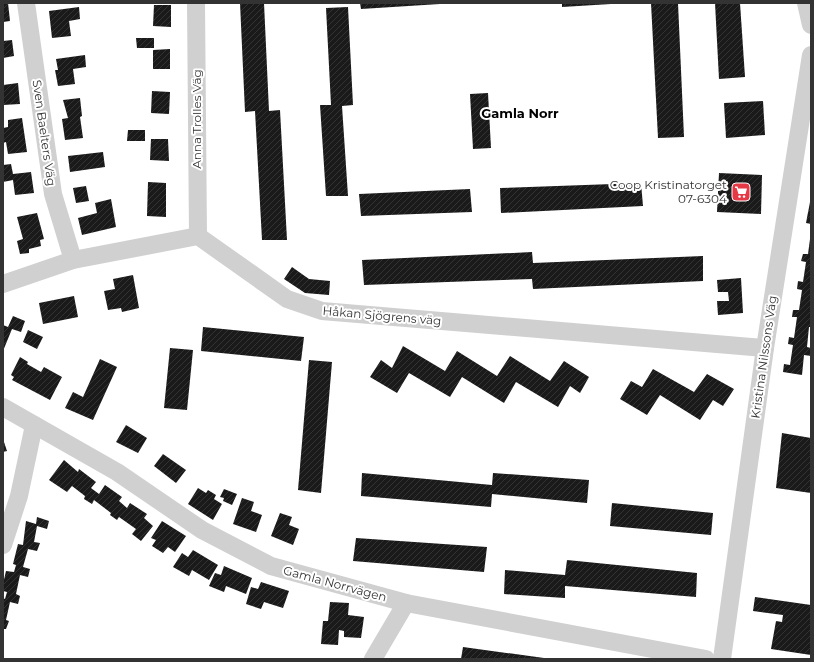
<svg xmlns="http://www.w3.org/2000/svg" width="814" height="662" viewBox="0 0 814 662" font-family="Montserrat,sans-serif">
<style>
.building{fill:url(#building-hatch)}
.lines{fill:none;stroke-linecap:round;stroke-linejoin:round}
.minor{stroke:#d0d0d0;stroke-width:18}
.labels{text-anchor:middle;stroke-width:4;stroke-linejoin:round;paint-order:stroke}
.street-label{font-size:12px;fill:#333;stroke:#fff}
.poi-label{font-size:12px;fill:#333;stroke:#fff;text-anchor:end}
.neighbourhood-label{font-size:13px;font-weight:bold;fill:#000;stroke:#fff}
</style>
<defs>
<pattern id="building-hatch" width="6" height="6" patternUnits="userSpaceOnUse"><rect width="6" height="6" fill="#1a1a1a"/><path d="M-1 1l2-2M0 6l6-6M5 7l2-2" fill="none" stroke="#333"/></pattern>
</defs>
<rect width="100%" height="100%" fill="#fff"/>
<g class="building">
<path d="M3,3H8L10,21L3,22Z"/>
<path d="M240,3H264L269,111L280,110L287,240H262L255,111L245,112Z"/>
<path d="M360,3H440V4L361,9Z"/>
<path d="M562,3H611V4L562,7Z"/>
<path d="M651,3H678L684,137L658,138Z"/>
<path d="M715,3H740L745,77L719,79Z"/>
<path d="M154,5H171V27L153,26Z"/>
<path d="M79,7L80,19L69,21L71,36L52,38L49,11Z"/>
<path d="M348,7L353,105L342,106L348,196H326L320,105H331L326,8Z"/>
<path d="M136,38H154V48H137Z"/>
<path d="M12,40L14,56L3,58V41Z"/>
<path d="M170,49V69H153V50Z"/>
<path d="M85,55L86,67L73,69L75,84L58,86L55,70H58L56,59Z"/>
<path d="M18,83L20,104L3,105V85Z"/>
<path d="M152,91L170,92L169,114L151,113Z"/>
<path d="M488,93L491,148L473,149L470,94Z"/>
<path d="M80,98L82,116L80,117L83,138L65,140L62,119L68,118L63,100Z"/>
<path d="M763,101L765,135L726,138L724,103Z"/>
<path d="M22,118L27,152L8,154L6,142L3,143V128L8,127V120Z"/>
<path d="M128,130H145V141H127Z"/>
<path d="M151,139H168L169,161L150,160Z"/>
<path d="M103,152L105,167L70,172L68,156Z"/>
<path d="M11,164L13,174L31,172L34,193L15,195L13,180L3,182V165Z"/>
<path d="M719,173L762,175L761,214L717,212Z"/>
<path d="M148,182L166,183V217L147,216Z"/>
<path d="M641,183L643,206L501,213L500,188Z"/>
<path d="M86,186L89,201L76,203L73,188Z"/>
<path d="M470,189L472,212L361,216L359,194Z"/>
<path d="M111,199L116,227L82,235L78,218L97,213L95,203Z"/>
<path d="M810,202H811V224L806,223Z"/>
<path d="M37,213L44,239L40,240L41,246L29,249V253L20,254L17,241L23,239L17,217Z"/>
<path d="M810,239L811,327H809L807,347L811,348V356L804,355L802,375L783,372L784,364L790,365L793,345L788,344L789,337L794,338L797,317H792L793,310H799L802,290L797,289L798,281L803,282L806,262L801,261L803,254H808Z"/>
<path d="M532,252L533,263L703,256V281L533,289L532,279L364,285L362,260Z"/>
<path d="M292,267L309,279L330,281L329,295L305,293L284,279Z"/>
<path d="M133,275L139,308L122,312L121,308L108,310L104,291L115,289L113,279Z"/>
<path d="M741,278L743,313L718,315L717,301H729L728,292H718L717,280Z"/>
<path d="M74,296L78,317L43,324L39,303Z"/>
<path d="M13,316L25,321L21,332L12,329L3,351V325L8,327Z"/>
<path d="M203,327L304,337L301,361L201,351Z"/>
<path d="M28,330L43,337L37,349L23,342Z"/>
<path d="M403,346L445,371L457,351L497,376L510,356L550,381L564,361L589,377L580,393L570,386L558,407L516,382L504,403L462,377L450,397L409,373L397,393L370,377L381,360L392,368Z"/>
<path d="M170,348L193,350L187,410L164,408Z"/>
<path d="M20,357L28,362L27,364L41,372L44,367L62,377L50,400L12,380L14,377L11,375Z"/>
<path d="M100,359L117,367L93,420L65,408L73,392L83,397Z"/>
<path d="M309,360L332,362L321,493L298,490Z"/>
<path d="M653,369L694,392L707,374L734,389L723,406L713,400L700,420L660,395L647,415L620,399L631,381L642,387Z"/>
<path d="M126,425L147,438L138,453L116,442Z"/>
<path d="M782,433L811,438V493L776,488Z"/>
<path d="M3,439L7,451L3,452Z"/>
<path d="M163,454L186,470L176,483L154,466Z"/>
<path d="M64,460L78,472L79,469L96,482L91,488L99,494L105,485L122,497L119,501L127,508L130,503L147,514L144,518L153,526L141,541L132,534L136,529L119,517L117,520L110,515L111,513L94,500L92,504L84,499L85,496L72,486L67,492L49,480Z"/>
<path d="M362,473L492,485L493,473L589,480L587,503L492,494L491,507L361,496Z"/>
<path d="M198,488L206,493L208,490L216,495L214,499L222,504L213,520L188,504Z"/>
<path d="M224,489L237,494L232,505L223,501L224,498L220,497Z"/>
<path d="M242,498L254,502L251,511L262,515L256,532L233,524Z"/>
<path d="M612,503L713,513L711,535L610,526Z"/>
<path d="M280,513L292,517L289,525L299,529L293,545L271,536Z"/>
<path d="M37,517L49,521L47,529L37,526L34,542L40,543L37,551L28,549L23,567L30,569L28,577L20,575L16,594L20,596L18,604L10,602L6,620L9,621L6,629H3V598L5,599L7,592L3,591V584L6,571L14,572L16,565L13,564L18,544L23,545L26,521L36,524Z"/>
<path d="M162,521L186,536L175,552L168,547L163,553L152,546L156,540L151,538Z"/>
<path d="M356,538L487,547L484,572L353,561Z"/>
<path d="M193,550L218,565L209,580L192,570L189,576L173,567L182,553L188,557Z"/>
<path d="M567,560L697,573L696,597L565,586V598L504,594L505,570L565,575Z"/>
<path d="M224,566L252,578L246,594L226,586L224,592L209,586L215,573L221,575Z"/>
<path d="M261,582L289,591L283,608L264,602L261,609L246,604L251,587L258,589Z"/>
<path d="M755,597L811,605V655L771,649L776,621L782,622L783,615L753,611Z"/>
<path d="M330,602L349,603L348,615L364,617L361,638L344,637V631L339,630L338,645L321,644L323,621H328Z"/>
<path d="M463,647L544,658V659H461Z"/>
</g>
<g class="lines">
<g class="minor">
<path d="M26,3L53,194L73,260"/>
<path d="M196,3L198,236"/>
<path d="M806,3L811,25"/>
<path d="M3,284L73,260L198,236L287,299L322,311L765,348"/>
<path d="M3,407L117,472L202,530L271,566L406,603L706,659"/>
<path d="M3,545L19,496L34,425"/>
<path d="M373,659L406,603"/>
<path d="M722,659L765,348L811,55"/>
</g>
</g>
<defs>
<g id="supermarket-square" transform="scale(1)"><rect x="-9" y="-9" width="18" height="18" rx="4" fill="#e63946" stroke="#fff"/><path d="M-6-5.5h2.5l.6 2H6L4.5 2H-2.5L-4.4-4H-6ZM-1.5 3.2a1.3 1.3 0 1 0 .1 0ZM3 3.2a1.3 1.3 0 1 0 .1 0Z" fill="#fff"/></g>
</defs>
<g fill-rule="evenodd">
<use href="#supermarket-square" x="741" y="192"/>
</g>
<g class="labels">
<g class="street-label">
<text transform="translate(197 119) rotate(-90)" y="4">Anna Trolles Väg</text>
<text transform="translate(44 133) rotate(82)" y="4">Sven Baelters Väg</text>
<text transform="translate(382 316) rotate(5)" y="4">Håkan Sjögrens väg</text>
<text transform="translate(764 357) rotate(-82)" y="4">Kristina Nilssons Väg</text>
<text transform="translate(335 584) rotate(15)" y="4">Gamla Norrvägen</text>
</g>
<g class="poi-label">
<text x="727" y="189">Coop Kristinatorget<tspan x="727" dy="14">07-6304</tspan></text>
</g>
<g class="neighbourhood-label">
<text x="520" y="118">Gamla Norr</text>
</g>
</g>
<rect width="814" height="662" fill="none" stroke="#333333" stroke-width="8"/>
</svg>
